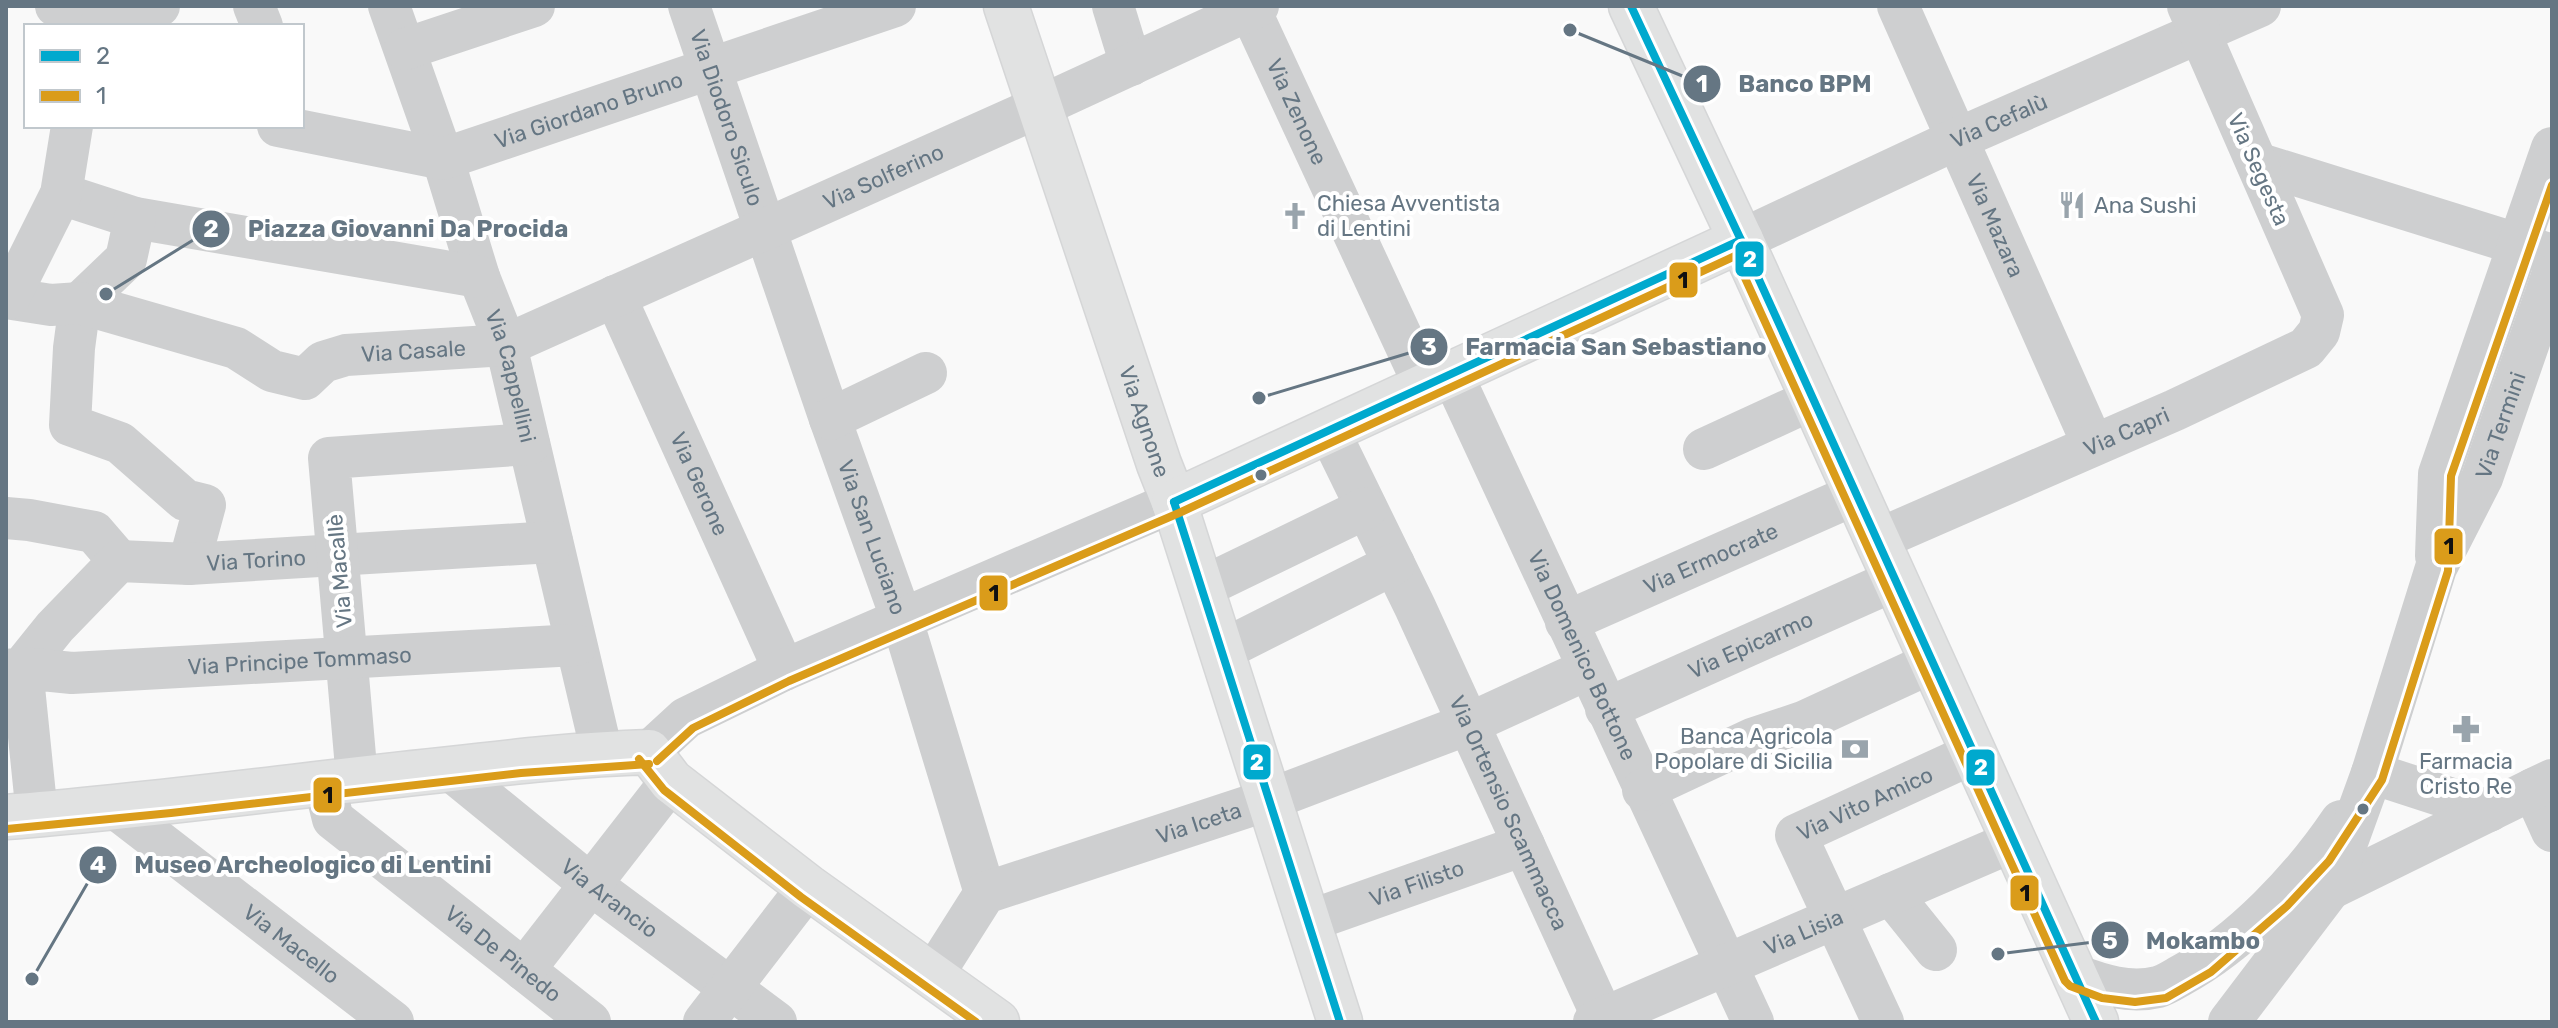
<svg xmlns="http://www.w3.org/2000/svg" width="2558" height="1028" viewBox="0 0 2558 1028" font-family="Rubik,sans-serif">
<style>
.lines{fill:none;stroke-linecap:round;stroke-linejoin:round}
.major-casing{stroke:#d5d6d7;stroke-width:47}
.minor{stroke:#cecfd0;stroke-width:42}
.major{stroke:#e1e2e2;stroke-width:44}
.bus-1-casing{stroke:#fff;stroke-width:14}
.bus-2-casing{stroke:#fff;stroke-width:14}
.bus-1{stroke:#00a9ce;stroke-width:8}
.bus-2{stroke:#da9c1a;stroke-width:8}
.bus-dot{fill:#657683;stroke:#fff;stroke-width:3}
.labels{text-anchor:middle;stroke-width:8;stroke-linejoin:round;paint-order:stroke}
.street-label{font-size:22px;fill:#657683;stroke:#fff}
.poi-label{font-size:22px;fill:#657683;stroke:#fff;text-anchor:start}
.leader{fill:none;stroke:#657683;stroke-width:3}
.callout-dot{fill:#657683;stroke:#fff;stroke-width:3}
.mark-label{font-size:24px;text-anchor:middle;font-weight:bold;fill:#fff}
.callout-label{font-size:24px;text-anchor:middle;font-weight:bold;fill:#657683;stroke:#fff;stroke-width:8;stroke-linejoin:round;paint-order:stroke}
.line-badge{stroke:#fff;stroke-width:3}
.badge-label{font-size:22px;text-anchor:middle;font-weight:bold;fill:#fff}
.pale-badge-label{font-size:22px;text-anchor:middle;font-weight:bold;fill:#111}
</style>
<rect width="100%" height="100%" fill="#f9f9f9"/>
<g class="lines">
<g class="major-casing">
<g id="major">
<path id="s24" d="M1006,6L1159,464L1174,502L1340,1022"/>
<path d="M1631,6L1741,240L2096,1022"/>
<path d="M1174,502L1741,240"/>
<path d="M6,817C152,806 297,785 442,770C511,762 580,754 649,752L671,781L808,887L997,1022"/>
</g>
</g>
<g class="minor">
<path d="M56,6L78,12"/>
<path d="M254,6L262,26"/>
<path id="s1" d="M389,6L443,159L479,277L506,345L602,753"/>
<path id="s2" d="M689,6L830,419L902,620L985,893"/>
<path d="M1113,6L1131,65"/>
<path id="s3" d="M1898,6L2093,445"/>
<path id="s4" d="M1250,10L1425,387"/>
<path d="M100,26L159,6"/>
<path d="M405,49L534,6"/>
<path id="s5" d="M278,126L443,159L895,6"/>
<path d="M2257,163L2546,253"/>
<path d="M61,194L135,218L479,277"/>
<path d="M135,218L126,259L80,303L74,348L70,425L120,443L185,500L205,505L189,564"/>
<path id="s6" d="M1741,240L1957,139L2260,6"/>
<path id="s7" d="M615,296L784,670"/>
<path id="s8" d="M6,298L51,305L80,303L236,348L272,371L305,379L323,362L346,355L506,345L1041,106L1258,6"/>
<path d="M9,298L61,194L72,126"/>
<path id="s9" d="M1452,374L1753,1022"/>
<path d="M830,419L926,373"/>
<path id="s10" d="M1329,431L1415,607L1603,1018"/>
<path d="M1704,449L1813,399"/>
<path d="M6,518L29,520L94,532L119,561"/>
<path id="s11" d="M1877,540L2175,410L2306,348L2319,332L2323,315L2188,6"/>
<path d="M2436,556L2439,474L2552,148"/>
<path d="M1201,588L1366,508"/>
<path id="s12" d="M1566,622L1856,494"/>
<path d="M1221,651L1394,564"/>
<path id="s13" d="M6,670L22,668L55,627L119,561L189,564L552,542"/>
<path id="s14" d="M1606,709L1895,580"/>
<path d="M649,752L686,718L784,670L1174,502"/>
<path id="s15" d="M449,769L590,884L776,1022"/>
<path d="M2372,773L2489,811"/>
<path d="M357,779L329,458L529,444"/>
<path d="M2552,780L2533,789L2552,831"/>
<path id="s16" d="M324,783L333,819L590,1022"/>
<path d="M1643,790L1752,739L1803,722L1933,662"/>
<path id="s17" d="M114,807L393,1022"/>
<path id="s18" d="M37,815L22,668L72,673L576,645"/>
<path d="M2330,889L2533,789"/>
<path d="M1891,894L1936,950"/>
<path id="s19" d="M1309,921L1524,845"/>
<path d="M524,970L671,781"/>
<path id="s20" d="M933,975L985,893L1268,800L1468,724L1588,669"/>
<path d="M2075,975C2102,985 2129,994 2158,987C2165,985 2173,980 2180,976C2241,943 2302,879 2341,821"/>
<path d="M704,1022L808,887"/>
<path id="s21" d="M1594,1022L2014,841"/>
<path id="s22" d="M1883,1022L1796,835L1974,753"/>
<path id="s23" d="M2229,1022L2330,889L2372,773L2436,568L2482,478L2552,276"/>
</g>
<use href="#major" class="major"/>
<g class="bus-1-casing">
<g id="bus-1">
<path d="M1631,6L1741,240L2096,1022"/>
<path d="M1174,502L1741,240"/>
<path d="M1174,502L1340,1022"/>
</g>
</g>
<g class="bus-2-casing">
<g id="bus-2">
<path d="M639,759L664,790L801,897L976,1022"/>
<path d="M657,761L693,728L789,681L1179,513L1735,256L2065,981L2070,986L2102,998L2135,1002L2166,998L2211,972L2287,906L2329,861L2382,780L2448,571L2451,476L2552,185"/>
<path d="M7,829L171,813L521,773L649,764"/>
</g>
</g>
<use href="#bus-1" class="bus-1"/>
<use href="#bus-2" class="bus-2"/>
</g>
<defs>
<g id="restaurant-bare" transform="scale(2.16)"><path d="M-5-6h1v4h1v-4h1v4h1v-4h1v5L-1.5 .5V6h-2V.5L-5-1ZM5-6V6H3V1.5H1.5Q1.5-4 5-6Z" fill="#99a4ac" stroke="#fff" stroke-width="2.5" paint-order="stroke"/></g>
<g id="church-bare" transform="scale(2.16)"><path d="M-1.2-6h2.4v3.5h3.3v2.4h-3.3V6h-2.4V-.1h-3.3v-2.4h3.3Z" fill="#99a4ac" stroke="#fff" stroke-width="2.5" paint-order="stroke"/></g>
<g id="pharmacy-bare" transform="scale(2.16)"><path d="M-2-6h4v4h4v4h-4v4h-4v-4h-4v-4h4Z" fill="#99a4ac" stroke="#fff" stroke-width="2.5" paint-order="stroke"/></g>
<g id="bank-bare" transform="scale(2.16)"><path d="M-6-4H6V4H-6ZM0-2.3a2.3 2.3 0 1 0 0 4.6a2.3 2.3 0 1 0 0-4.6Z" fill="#99a4ac" stroke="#fff" stroke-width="2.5" paint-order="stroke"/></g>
</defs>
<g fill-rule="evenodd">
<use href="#restaurant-bare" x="2072" y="205"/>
<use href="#church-bare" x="1295" y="216"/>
<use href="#pharmacy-bare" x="2466" y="729"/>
<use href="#bank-bare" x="1855" y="749"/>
</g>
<g class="bus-dot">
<circle cx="1261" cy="475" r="7"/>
<circle cx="2363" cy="809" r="7"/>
</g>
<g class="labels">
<g class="street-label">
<text dy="8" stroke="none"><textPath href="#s5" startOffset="322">Via Giordano Bruno</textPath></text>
<text dy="8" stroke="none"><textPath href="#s4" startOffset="112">Via Zenone</textPath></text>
<text dy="8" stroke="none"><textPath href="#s2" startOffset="118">Via Diodoro Siculo</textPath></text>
<text dy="8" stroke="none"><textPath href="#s6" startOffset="284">Via Cefalù</textPath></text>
<text transform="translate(2259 169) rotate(66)" y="8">Via Segesta</text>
<text dy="8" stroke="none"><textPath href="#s8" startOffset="936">Via Solferino</textPath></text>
<text dy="8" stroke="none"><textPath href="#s3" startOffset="240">Via Mazara</textPath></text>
<text dy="8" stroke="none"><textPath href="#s8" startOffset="430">Via Casale</textPath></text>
<text dy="8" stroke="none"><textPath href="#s1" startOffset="390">Via Cappellini</textPath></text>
<text dy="8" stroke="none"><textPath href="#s24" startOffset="438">Via Agnone</textPath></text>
<text dy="8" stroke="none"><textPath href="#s23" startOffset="662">Via Termini</textPath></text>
<text dy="8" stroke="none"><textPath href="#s11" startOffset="272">Via Capri</textPath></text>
<text dy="8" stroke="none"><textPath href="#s7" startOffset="206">Via Gerone</textPath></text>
<text dy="8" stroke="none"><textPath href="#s2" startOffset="562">Via San Luciano</textPath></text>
<text dy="8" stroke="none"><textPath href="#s12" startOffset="158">Via Ermocrate</textPath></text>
<text dy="8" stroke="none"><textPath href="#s13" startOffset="298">Via Torino</textPath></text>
<text transform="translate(339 571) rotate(-95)" y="8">Via Macallè</text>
<text dy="8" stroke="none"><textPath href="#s14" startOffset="158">Via Epicarmo</textPath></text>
<text dy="8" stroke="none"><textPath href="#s9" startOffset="310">Via Domenico Bottone</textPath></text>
<text dy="8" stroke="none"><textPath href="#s18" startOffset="426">Via Principe Tommaso</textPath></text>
<text dy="8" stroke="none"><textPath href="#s22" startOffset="282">Via Vito Amico</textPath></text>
<text dy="8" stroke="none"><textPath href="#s10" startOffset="422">Via Ortensio Scammacca</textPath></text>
<text dy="8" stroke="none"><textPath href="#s20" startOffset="322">Via Iceta</textPath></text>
<text dy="8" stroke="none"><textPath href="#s19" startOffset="114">Via Filisto</textPath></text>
<text dy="8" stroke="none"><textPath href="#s15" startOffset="206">Via Arancio</textPath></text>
<text dy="8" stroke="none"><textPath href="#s21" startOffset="228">Via Lisia</textPath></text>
<text dy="8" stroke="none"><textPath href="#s17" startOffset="224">Via Macello</textPath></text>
<text dy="8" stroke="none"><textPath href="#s16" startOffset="254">Via De Pinedo</textPath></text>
</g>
<g class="poi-label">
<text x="1317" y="211">Chiesa Avventista<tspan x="1317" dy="25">di Lentini</tspan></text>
<text x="2094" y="213">Ana Sushi</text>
<text x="1833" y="744" text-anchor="end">Banca Agricola<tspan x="1833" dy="25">Popolare di Sicilia</tspan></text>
<text x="2466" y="769" text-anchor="middle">Farmacia<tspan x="2466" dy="25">Cristo Re</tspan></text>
</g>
</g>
<path class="leader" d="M1570 30L1702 84M106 294L211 229M1259 398L1429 347M32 979L98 865M1998 954L2110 940"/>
<g class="callout-dot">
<circle cx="1570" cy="30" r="8"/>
<circle cx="106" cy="294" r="8"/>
<circle cx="1259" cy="398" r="8"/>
<circle cx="32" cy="979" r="8"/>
<circle cx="1998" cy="954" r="8"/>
<circle cx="1702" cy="84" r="20"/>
<circle cx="211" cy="229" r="20"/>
<circle cx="1429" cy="347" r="20"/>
<circle cx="98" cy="865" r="20"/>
<circle cx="2110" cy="940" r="20"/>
</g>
<g class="mark-label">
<text x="1702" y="92">1</text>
<text x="211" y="237">2</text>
<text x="1429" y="355">3</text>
<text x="98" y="873">4</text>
<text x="2110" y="949">5</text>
</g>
<g class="callout-label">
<text x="1805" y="92">Banco BPM</text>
<text x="408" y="237">Piazza Giovanni Da Procida</text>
<text x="1616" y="355">Farmacia San Sebastiano</text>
<text x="313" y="873">Museo Archeologico di Lentini</text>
<text x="2203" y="949">Mokambo</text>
</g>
<g class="line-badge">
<rect x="1734" y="240" width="31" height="38" rx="8" fill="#00a9ce"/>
<rect x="1668" y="261" width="31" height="38" rx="8" fill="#da9c1a"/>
<rect x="2433" y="527" width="31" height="39" rx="8" fill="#da9c1a"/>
<rect x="978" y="574" width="31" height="38" rx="8" fill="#da9c1a"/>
<rect x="1242" y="743" width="30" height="38" rx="8" fill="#00a9ce"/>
<rect x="1965" y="748" width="31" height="39" rx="8" fill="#00a9ce"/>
<rect x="312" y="776" width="31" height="38" rx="8" fill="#da9c1a"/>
<rect x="2009" y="874" width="31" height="38" rx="8" fill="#da9c1a"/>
</g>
<g class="badge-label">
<text x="1750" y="267">2</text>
<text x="1257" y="770">2</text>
<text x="1981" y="775">2</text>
</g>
<g class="pale-badge-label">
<text x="1683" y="288">1</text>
<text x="2449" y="554">1</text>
<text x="994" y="601">1</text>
<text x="328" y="803">1</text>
<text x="2025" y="901">1</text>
</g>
<rect width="2558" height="1028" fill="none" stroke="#657683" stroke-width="16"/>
<rect x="24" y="24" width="280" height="104" fill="#ffffff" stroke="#c1c8cd" stroke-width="2"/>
<rect x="40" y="50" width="40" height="12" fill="#00a9ce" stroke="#c1c8cd" stroke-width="2"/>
<text x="96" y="64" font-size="24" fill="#657683">2</text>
<rect x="40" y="90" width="40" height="12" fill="#da9c1a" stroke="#c1c8cd" stroke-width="2"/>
<text x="96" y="104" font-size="24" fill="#657683">1</text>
</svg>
